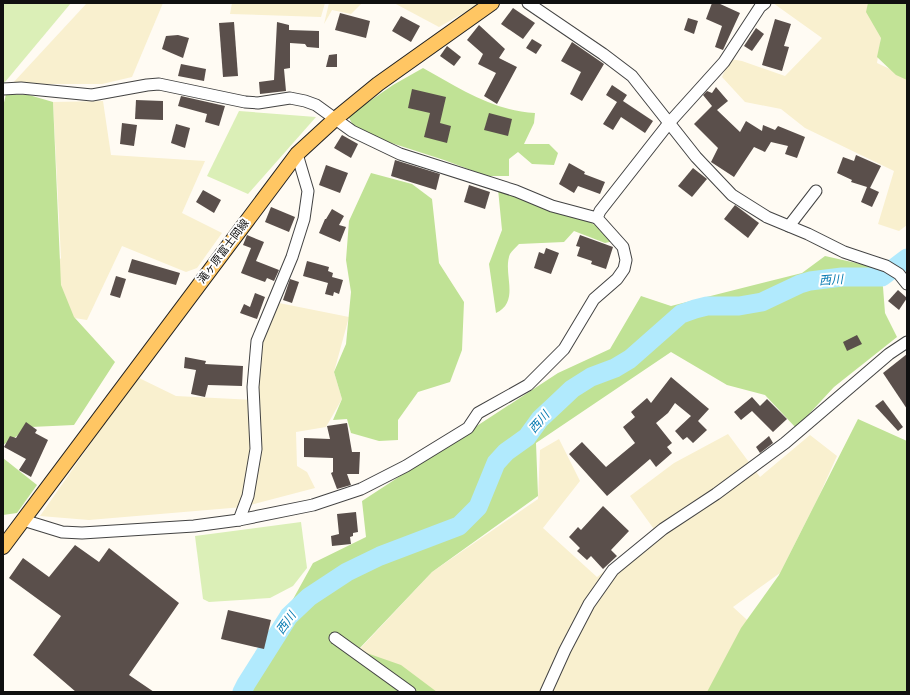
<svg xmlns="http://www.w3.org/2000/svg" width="910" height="695" viewBox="0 0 910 695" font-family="'Source Serif 4','Noto Sans JP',serif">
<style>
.farmland{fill:#f9f0cf}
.green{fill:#dbefb7}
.forest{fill:#c0e295}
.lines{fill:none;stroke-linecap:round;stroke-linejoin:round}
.river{stroke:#b1eafd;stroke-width:19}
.building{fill:#5a4f4b}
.minor-casing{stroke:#434343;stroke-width:13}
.major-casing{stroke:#212121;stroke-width:16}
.minor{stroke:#fff;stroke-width:11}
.major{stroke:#ffc663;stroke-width:14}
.labels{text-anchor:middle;stroke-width:4;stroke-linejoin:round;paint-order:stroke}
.street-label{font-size:11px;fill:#101010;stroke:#fff}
.water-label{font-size:12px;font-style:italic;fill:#097cb2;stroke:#fff}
</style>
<rect width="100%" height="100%" fill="#fffbf3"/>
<g class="farmland">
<path d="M87,3H163L132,77L102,84H12Z"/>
<path d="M232,3H325L321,17L230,14Z"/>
<path d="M329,3H362L351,14L332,10L324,24Z"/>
<path d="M394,3H481L439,27Z"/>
<path d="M773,3H869L882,31L877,63L907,77V225L899,231L878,224L894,171L805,128L781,109L745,102L722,77L730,59L742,61L785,76L822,38Z"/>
<path d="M103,101L111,155L205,161L182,213L222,233L197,268L186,272L122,246L87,320L17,309L61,258L53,102Z"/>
<path d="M279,303L349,317L334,372L342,399L326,427L296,432L297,466L307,472L315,488L243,507L89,520L40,516L137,377L176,396L254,400L259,348Z"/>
<path d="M728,434L760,477L810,435L837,456L819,496L780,573L733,607L804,672L730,692H413L356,653L432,572L538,499L540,450L559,439L580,481L543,528L597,577L656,532L630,496L674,463Z"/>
</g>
<g class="green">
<path d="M3,3H71L5,82H3Z"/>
<path d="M239,111L316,117L248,194L207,176Z"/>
<path d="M301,522L307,568L293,586L270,598L209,602L203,599L195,536Z"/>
</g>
<g class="forest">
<path d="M868,3H907V80L896,75L877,57L881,38L866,12Z"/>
<path d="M423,68C459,88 493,111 535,113L534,123L524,144H549L558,153L554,165L532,164L518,152L509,159V176H487L444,160L379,139L355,129L348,116L393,85Z"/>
<path d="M6,94L29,95L53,102L61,285L74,317L115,362L74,425L31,427L3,445V107Z"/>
<path d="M371,173L412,184L432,199L439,263L464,302L462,350L450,382L418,392L398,420V440L379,441L351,433L347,419L333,420L342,399L334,372L346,344L351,292L346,260L349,221Z"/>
<path d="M498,189L578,216L597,226L614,241L605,243L574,231L564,242L519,244C516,247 512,251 510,254C502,273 521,301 496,313L489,264L502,230Z"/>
<path d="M825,256L874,267L883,287L885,313L897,337L834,387L796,428L765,395L727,385L671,352L536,443L538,496L432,572L358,650L401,665L437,692H249L255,668L313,563L366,537L362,501L558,373L610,349L641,296L671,306L802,273Z"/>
<path d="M858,419L907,441V692H707L741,628L779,575Z"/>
<path d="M3,458L37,485L17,513L3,515Z"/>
</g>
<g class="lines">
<path class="river" d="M242,692L246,684L289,616L309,597L347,572L380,556L459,526L478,507L496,463L506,452L527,437L540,419L554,406L572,389L591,377L615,368L630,359L681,314L695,309L707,306H739L762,302L800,284L810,281L842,277H882L907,258"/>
</g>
<g class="building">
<path d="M712,3H718L740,13L723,50L715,47L722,26L706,19Z"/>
<path d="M513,8L535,23L523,39L501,24Z"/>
<path d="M340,13L370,21L366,38L335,30Z"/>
<path d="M401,16L420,26L411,42L392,31Z"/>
<path d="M688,18L698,21L694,34L684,30Z"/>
<path d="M775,19L791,24L784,46L789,47L782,71L762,65Z"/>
<path d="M234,22L238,76L223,77L219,23Z"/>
<path d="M277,22L289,25V30L319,31V48L307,47L305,44L290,43V68L284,69L286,91L260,94L259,82L274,80Z"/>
<path d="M479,25L505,49L499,58L517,67L497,104L484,96L496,73L478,64L483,54L467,40Z"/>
<path d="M756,28L764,34L752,51L744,46Z"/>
<path d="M178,35L189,38L183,58L162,49L166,36Z"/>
<path d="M532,39L542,45L536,54L526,48Z"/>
<path d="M572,42L604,64L582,101L570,94L581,72L561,61Z"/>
<path d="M447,46L461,57L454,66L440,56Z"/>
<path d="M337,54V67H326L329,55Z"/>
<path d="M181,64L206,69L204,81L178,76Z"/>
<path d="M612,85L627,95L623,101L653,121L645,133L621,117L613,130L603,124L617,102L606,95Z"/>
<path d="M716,87L728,101L717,110L740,132L746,121L762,131L763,125L775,130L778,126L805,137L797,158L785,154L788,146L771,142L765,152L754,147L734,177L711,162L718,148L694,124L712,106L703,95L707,91L712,93Z"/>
<path d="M412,89L446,97L440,123L451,126L447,143L424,137L430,113L408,108Z"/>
<path d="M181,96L225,106L219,126L205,122L207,114L178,106Z"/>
<path d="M136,100L163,101V120L135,119Z"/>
<path d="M489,113L512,119L508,136L484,130Z"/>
<path d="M122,123L137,125L134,146L120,144Z"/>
<path d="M176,124L190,128L185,148L171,143Z"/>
<path d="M342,135L358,144L351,158L334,148Z"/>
<path d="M856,155L881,166L870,188L868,187L879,192L872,207L861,202L867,187L851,182L852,180L837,173L843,157L854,161Z"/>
<path d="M395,160L440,174L436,190L391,176Z"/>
<path d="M569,163L585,172L584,174L605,182L600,194L578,186L574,193L559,184Z"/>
<path d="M326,165L348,173L340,193L319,185Z"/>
<path d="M693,168L707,179L692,197L678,186Z"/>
<path d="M469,185L490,192L485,209L464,202Z"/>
<path d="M203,190L221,200L214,213L196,202Z"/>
<path d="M735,205L759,223L748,238L724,219Z"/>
<path d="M271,207L295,217L289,232L265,222Z"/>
<path d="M332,209L344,216L339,225L346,227L340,242L319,233L325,219H326Z"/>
<path d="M247,235L264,242L256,261L279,270L274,281L267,278L265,282L241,273L251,248L243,245Z"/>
<path d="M580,235L613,247L606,269L591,264L592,261L577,256L580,247L576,246Z"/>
<path d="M546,248L559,253L551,274L534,268L539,252L544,254Z"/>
<path d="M132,259L180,273L176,285L128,272Z"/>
<path d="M307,261L329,267L328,271L333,273L332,277L343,280L339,294L334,292L333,296L325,294L328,283L303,276Z"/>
<path d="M116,276L126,279L120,298L110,295Z"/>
<path d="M290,279L299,282L292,303L283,300Z"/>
<path d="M898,290L907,298L899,310L888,301Z"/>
<path d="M255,293L265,297L257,319L240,313L244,304L250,307Z"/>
<path d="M857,335L862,344L847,351L843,342Z"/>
<path d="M907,354V409L883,373Z"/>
<path d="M185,357L206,361L205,364L243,366L242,386L208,385L205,397L191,394L196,370L184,368Z"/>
<path d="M671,377L709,409L698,421L707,430L693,443L687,437L683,440L675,431L691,416L675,403L668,413L656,423L672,443L667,447L672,453L656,467L650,459L607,496L569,454L582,442L606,467L635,443L623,427L635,417L631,412L647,398L651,403Z"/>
<path d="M752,397L760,406L767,399L787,419L773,432L752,411L741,420L734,412Z"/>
<path d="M883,400L903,427L898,431L875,406Z"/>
<path d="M26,422L37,430L35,433L48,440L31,477L19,470L26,459L4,447L10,436L16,438Z"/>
<path d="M347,423L352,452H360L359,474H347L351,485L337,489L331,473L333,472V458L304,457V438L330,439L327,426Z"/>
<path d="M769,436L773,443L760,453L756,447Z"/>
<path d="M603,506L629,531L611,550L617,556L603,569L591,556L587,560L577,551L580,548L569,537L578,527L581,530Z"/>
<path d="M356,512L358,532L353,533V536L350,537L351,544L332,546L331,536L339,534L337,514Z"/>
<path d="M75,545L99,562L109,548L179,603L129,675L154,692H76L33,655L61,616L9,578L23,558L49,577Z"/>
<path d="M228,610L271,620L264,649L221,639Z"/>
</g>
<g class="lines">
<g class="minor-casing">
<g id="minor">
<path d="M528,3L603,54L632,76L696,157L732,195L767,217L808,234L844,252L886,266L899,274L907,284"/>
<path d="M3,89L21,88L92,95L147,85L159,84L245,102L258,103L290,98L305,101L316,105L352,131L400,154L516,191L552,206L597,218"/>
<path d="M789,226L816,191"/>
<path d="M23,520L62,532L82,533L194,526L239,520L313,505L361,489L406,466L468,428L478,413L528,385L564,349L594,299L617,279L624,269L626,260L623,247L597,218L600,211L669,123L724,62L760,7L765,3"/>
<path d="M239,520L248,496L256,449L253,387L257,341L292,257L304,219L308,191L297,154"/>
<path d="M335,638L410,692"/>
<path d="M546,692L565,650L589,604L613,570L663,529L716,494L785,443L889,354L907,342"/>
</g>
</g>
<g class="major-casing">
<path id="major" d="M3,547L297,154L334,120L378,84L492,3"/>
</g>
<use href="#minor" class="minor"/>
<use href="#major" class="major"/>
</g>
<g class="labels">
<g class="street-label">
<text transform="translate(223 251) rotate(-53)" y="4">滝ヶ原富士岡線</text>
</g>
<g class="water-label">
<text transform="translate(831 280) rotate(-4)" y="4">西川</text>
<text transform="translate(539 422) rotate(-49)" y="4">西川</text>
<text transform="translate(286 623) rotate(-54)" y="4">西川</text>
</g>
</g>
<rect width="910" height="695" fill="none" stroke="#101010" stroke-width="8"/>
</svg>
